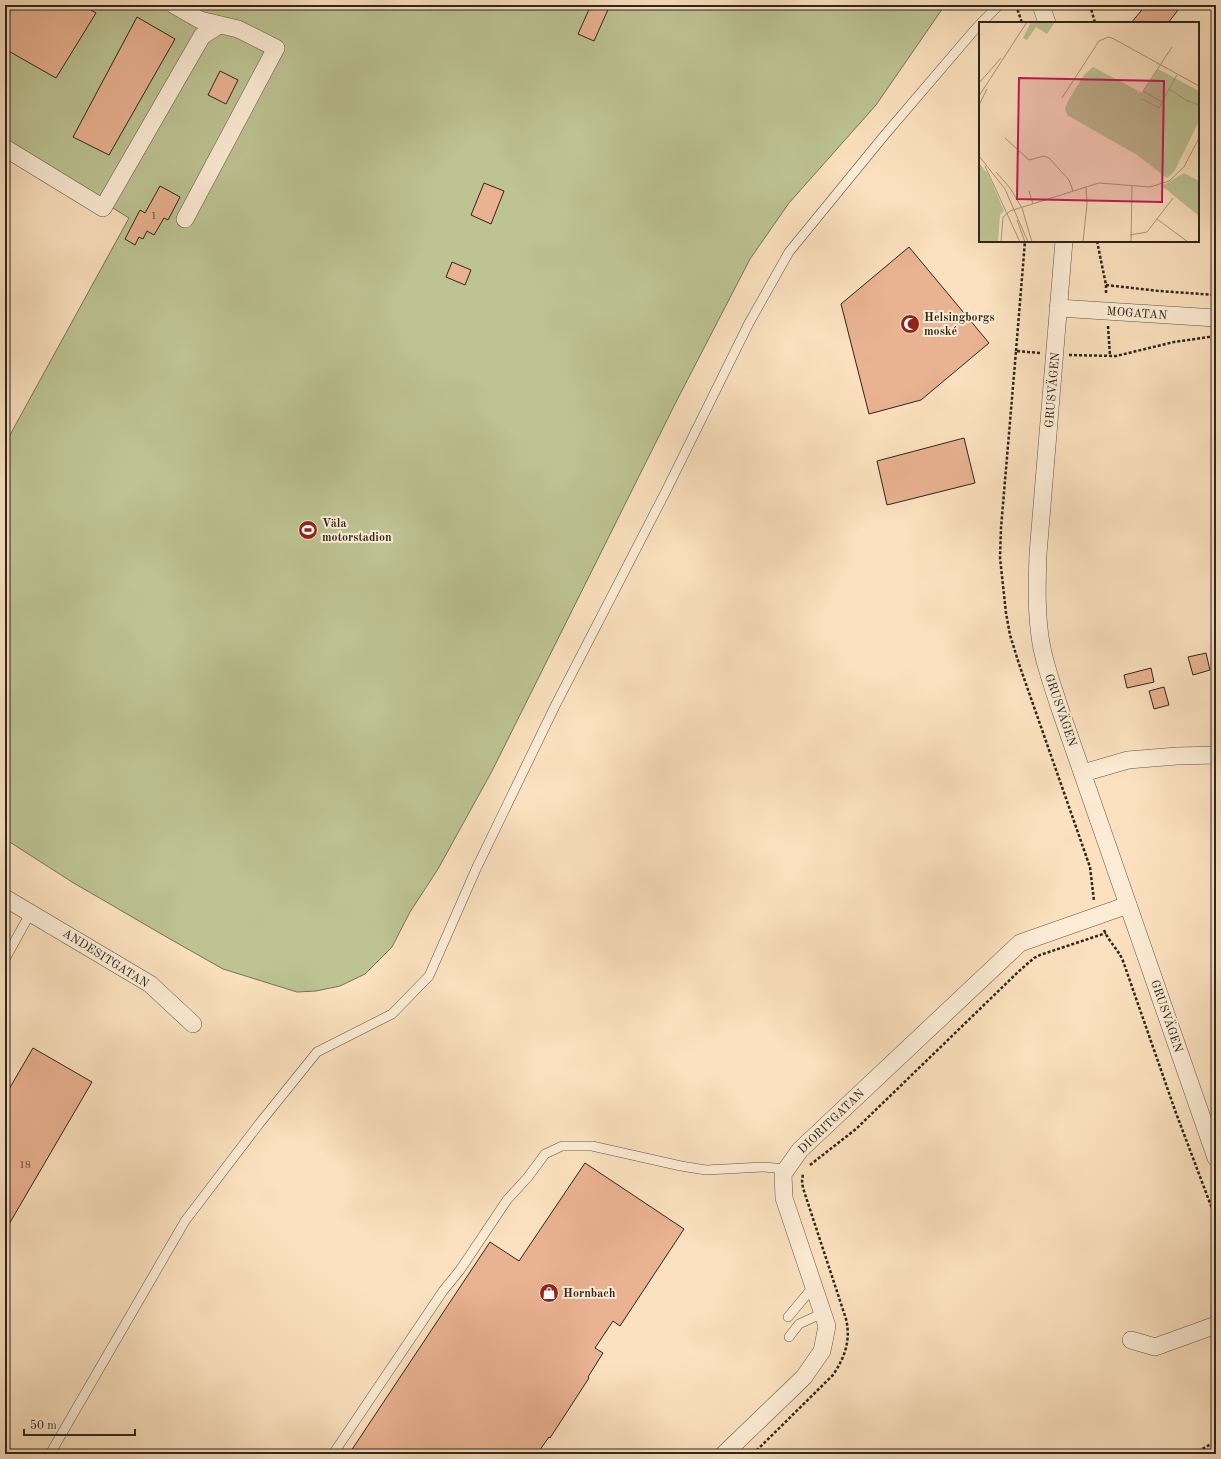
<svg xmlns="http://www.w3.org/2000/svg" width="1221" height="1459" viewBox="0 0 1221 1459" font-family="'Old Standard TT',serif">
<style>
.green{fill:#bdc393;stroke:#767458}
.building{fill:#e9b291;stroke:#2e261d}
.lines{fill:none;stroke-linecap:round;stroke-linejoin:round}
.service-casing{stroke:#615546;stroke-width:10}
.minor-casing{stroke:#615546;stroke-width:18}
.path{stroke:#2e261d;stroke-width:2.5;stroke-dasharray:3 2;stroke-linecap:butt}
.service{stroke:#fcecd5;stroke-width:9}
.minor{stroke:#fcecd5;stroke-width:17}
.labels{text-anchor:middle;stroke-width:4;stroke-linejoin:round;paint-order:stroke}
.number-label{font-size:10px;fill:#5d493a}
.street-label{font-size:12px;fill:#2e261d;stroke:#fcecd5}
.poi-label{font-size:12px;font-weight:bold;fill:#2e261d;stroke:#fcecd5;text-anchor:start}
.inset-road{fill:none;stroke:#a9967e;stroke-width:1}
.view{fill:#c2185b;fill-opacity:0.15;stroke:#c2185b;stroke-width:2}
.inset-edge{fill:none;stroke:#2e261d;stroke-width:2}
</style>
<rect width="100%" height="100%" fill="#fbe1bf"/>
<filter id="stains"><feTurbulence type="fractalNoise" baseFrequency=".005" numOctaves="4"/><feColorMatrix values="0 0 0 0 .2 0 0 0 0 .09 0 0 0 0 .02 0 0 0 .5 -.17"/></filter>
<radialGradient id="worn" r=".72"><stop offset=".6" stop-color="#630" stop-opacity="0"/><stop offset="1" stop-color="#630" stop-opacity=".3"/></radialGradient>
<path class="green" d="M5,5H945L876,105L789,203L750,259L676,402L492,771L438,869L410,912L392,947L365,974L340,986L316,991L297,992L223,969L170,939L72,882L5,839V444L129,218L5,141Z"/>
<g class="building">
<path d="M5,5H83L96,13L56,78L5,49Z"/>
<path d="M591,5H610L594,41L578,34Z"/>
<path d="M1146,5H1182L1168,23H1131Z"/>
<path d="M137,17L175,39L109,155L73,137Z"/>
<path d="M220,71L238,80L226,104L208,95Z"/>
<path d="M484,183L504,191L491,224L471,215Z"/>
<path d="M160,186L180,197L168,220L164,218L154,235L147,231L143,239L139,237L135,245L125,239L140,210L145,213Z"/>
<path d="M909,247L989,343L921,400L869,414L841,304Z"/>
<path d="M452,262L471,270L465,285L446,277Z"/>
<path d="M964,438L975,483L887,505L877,461Z"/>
<path d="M1206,653L1210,670L1193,675L1188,657Z"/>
<path d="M1151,668L1154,682L1127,688L1124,675Z"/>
<path d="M1164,687L1169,705L1154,709L1149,691Z"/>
<path d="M33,1048L92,1082L5,1231V1096Z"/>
<path d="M585,1163L684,1229L620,1326L613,1321L595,1348L603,1353L588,1377L589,1378L550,1438L549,1437L537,1454H349L490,1242L519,1261Z"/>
</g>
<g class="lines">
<g class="service-casing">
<g id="service">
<path d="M981,23L999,5"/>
<path d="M5,912L11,901"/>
<path d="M5,959L31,912"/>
<path d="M788,1317L814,1286"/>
<path d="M789,1337L799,1324L823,1313"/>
<path d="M50,1454L185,1221L259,1124L317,1052L392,1014L429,976L477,867L555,706L666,491L749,323L789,252L883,137L971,34L980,24"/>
<path d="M333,1454L443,1291L460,1270L507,1200L528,1177L545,1154L562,1146H592L681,1166L706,1170L763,1167L787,1169"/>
</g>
</g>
<g class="minor-casing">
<g id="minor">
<path d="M174,5L200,20L238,29L276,48L185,219"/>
<path d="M1041,5L1047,23"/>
<path d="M5,148L103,208L202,36L219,25"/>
<path d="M1064,241L1038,554C1037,584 1036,614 1041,643C1045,666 1053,687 1060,709L1216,1158"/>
<path d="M1058,308L1216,318"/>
<path d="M1083,773L1128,760L1177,756L1216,755"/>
<path d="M5,898L150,984L193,1024"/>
<path d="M1131,1340L1155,1347L1216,1325"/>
<path d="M724,1454L804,1377L822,1351L827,1326L784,1198L783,1174L800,1150L1020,943L1128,905"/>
</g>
</g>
<g class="path">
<path d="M1016,5L1022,23"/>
<path d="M1090,5L1095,23"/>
<path d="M1097,241L1106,285V295"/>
<path d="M1106,285L1159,291L1216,295"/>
<path d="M1108,326L1110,356"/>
<path d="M1016,351L1025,241"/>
<path d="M1040,353L1016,351L1001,528L1000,558L1006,613L1010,635L1019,664L1090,867L1094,901"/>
<path d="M1069,355L1116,356L1174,342L1216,336"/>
<path d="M1104,930C1109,942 1118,949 1123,961L1176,1113L1216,1219"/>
<path d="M810,1165L856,1129L1018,972L1034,958L1040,955L1106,933"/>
<path d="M753,1454L833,1375C845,1357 851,1340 846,1319L803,1188L802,1181L803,1174"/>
<path d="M1194,1454L1216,1441"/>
</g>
<use href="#service" class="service"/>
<use href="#minor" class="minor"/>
</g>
<defs>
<g id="mosque-disc" transform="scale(1)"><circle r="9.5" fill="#8f2418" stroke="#fcecd5"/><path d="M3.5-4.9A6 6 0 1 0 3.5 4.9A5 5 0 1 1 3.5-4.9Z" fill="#fff"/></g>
<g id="stadium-disc" transform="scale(1)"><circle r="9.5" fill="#8f2418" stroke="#fcecd5"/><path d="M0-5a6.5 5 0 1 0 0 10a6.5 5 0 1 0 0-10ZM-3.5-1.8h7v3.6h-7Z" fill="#fff"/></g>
<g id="shop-disc" transform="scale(1)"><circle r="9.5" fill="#8f2418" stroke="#fcecd5"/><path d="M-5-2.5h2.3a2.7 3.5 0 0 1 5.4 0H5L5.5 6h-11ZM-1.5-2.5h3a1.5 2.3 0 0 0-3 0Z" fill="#fff"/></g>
</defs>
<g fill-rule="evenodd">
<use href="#mosque-disc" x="910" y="324"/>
<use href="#stadium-disc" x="308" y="530"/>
<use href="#shop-disc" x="549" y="1293"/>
</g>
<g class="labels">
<g class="number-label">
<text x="154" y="219">1</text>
<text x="25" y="1168">18</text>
</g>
<g class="street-label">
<text transform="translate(1137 313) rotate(4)" y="4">MOGATAN</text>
<text transform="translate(1052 390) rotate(-85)" y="4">GRUSVÄGEN</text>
<text transform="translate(1061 710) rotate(71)" y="4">GRUSVÄGEN</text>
<text transform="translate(106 958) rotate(32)" y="4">ANDESITGATAN</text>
<text transform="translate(1167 1016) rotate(71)" y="4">GRUSVÄGEN</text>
<text transform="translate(831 1121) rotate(-44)" y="4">DIORITGATAN</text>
</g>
<g class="poi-label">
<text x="924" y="321">Helsingborgs<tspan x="924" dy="14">moské</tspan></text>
<text x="322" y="527">Väla<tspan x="322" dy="14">motorstadion</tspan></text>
<text x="563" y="1297">Hornbach</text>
</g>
</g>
<g transform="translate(979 22)">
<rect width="220" height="220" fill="#fbe1bf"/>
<path d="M52,0H76L68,12L57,5L48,18L44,16ZM114,45L163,71L179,47L220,69V99L195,150L188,156L158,133L88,93L86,86L89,79L105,53ZM0,141L9,152L25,189L21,193L19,220H0ZM205,151L220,159V194L183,164Z" fill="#bdc393"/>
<path class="inset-road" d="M0,61L22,36M190,67L198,53M0,74L48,0M83,76L120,19L129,15L135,17L220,64M163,77L180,86L190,67L210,80M207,78L220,83M183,80L164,69L193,25M0,83L8,67M26,116L50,138L65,134L70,136L90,158L94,169M0,134L26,167L49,220M6,144L41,220M17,150L31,166L43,186L53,220M50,169L54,182M178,197L209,220M38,198L46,220M151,213L168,210L194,176M22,220L24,195L31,189L120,161L171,165L190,159L205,145L220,116M104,220L108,182L107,165M152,220L153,163"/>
<path class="view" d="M40,56L185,59L183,180L38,177Z"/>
<rect width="220" height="220" class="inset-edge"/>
</g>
<rect width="1221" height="1459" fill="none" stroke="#fbe1bf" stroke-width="20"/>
<rect x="6" y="6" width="1209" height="1447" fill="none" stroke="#2e261d" stroke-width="2"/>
<rect x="10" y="10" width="1201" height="1439" fill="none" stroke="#2e261d"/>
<path d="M24 1429v6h111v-6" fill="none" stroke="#2e261d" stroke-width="2"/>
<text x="30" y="1429" font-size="12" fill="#2e261d" stroke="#fcecd5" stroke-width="3" paint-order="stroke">50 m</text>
<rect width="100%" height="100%" filter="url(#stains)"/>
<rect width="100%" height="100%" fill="url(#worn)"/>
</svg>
